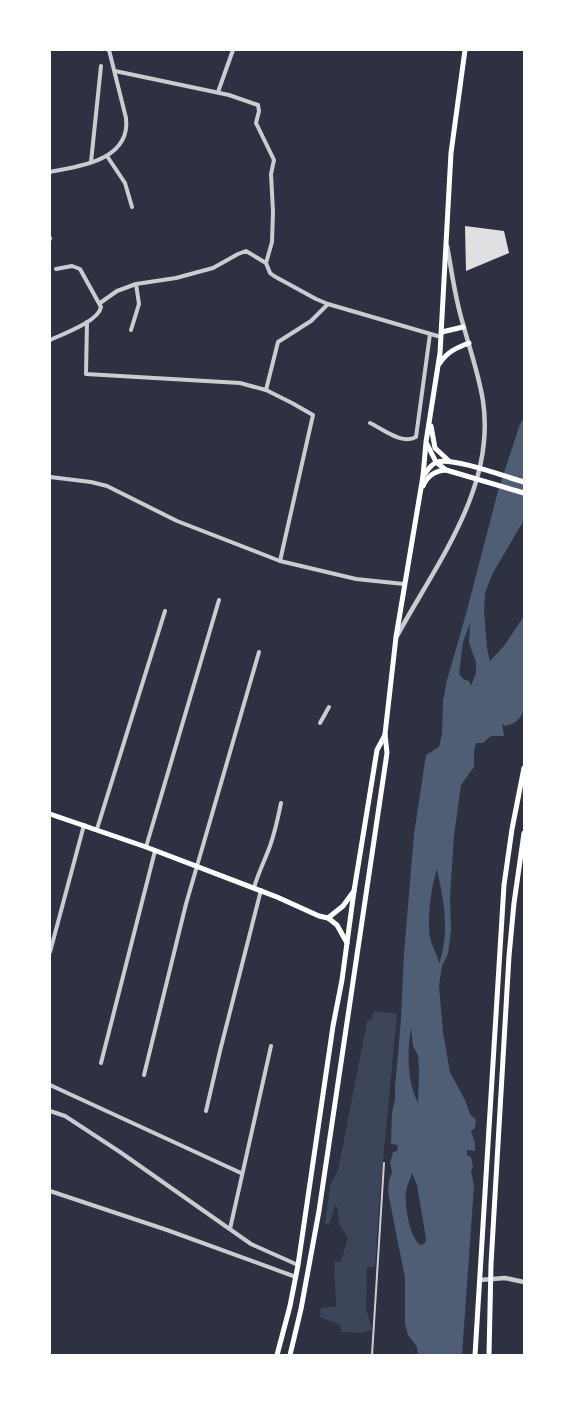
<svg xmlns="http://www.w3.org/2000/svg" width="574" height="1405" viewBox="0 0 574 1405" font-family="Roboto,sans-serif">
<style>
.green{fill:#3c4559}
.water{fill:#4f5d75;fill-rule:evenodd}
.building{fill:#e0e0e3}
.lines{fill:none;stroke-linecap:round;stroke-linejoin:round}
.service{stroke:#caccd0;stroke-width:2}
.minor{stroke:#caccd0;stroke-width:4}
.tertiary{stroke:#caccd0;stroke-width:4.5}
.secondary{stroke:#fff;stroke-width:5}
</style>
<rect width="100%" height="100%" fill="#2d3142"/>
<path class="green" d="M373,1011L397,1014L379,1203L375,1267H367L366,1308L372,1330L358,1333L341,1332L340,1325L320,1317L321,1308L336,1306L334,1261L341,1262L348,1238L339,1224L338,1209L335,1205L329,1225L325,1224L330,1186L338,1170L367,1022L372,1019Z"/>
<path class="water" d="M524,418V520L493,573L485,593L484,610L487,648L490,661L504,646L524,616V709C521,719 515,724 505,726L502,724L504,736H491L483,743H476L474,751V767L461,785L454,836L450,896L451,930L448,954L442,966L439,986L443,1032L450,1072L465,1100L470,1114L476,1120L475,1128L471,1131L475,1144V1151L467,1150V1155L471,1157L473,1167L471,1170L474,1186L462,1355H418L417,1347L408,1335L405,1324V1278L388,1192L389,1181L392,1172L390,1163L393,1152L397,1151L398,1145L391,1144L392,1112L395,1100V1087L401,1019L404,953L414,834L426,755L439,747L442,734L443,701L447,680L466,614L498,491L520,424ZM470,623L469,643L476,662V673L471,686L469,681L463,679L459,674L463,642ZM437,869C444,902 450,931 439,964C438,954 431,946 430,937C427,919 431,887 437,869ZM411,1028L413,1046L418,1055L419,1071L418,1103C407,1080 407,1053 411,1028ZM412,1173L417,1185L426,1239L425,1243L421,1245C410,1240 404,1204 406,1192C407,1186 410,1179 412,1173Z"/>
<path class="building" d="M465,226L504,231L509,253L466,271Z"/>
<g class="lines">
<path class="service" d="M372,1355L384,1163"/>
<g class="minor">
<path d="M115,71L229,95L258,105L259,111L256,123L274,160L271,174L273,212L272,242L266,263"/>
<path d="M218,92L233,50"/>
<path d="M107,156L125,183L132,207"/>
<path d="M91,162L101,66"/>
<path d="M50,172C80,166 131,160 126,118L109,50"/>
<path d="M50,238V239"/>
<path d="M100,303L117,291L136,284L176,278L213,268L238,254L246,251L266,263L270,273L274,276L316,299L328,304L441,337"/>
<path d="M87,322L86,374L240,383L266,390L292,403L313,415L280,561"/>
<path d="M131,330L139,304L136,284"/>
<path d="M50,340C63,334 99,321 101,307L80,269L72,266L56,269"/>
<path d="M266,390L278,342L311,321L328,304"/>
<path d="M370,423C383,429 402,445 416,437L430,334"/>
<path d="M50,477L91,482L107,486L177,521L280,561L356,579L404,584"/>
<path d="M320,723L329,707"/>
<path d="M97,829L165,611"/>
<path d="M146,847L219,600"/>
<path d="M254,888C258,873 265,860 270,846C275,832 278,818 281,803"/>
<path d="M50,952L84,825"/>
<path d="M101,1063L155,851"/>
<path d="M144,1075L186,904L259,652"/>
<path d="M50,1085L241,1173"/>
<path d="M50,1111L65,1116L120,1152L251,1244L298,1265"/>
<path d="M206,1111L220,1051L261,890"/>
<path d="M50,1191L167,1230L296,1277"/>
<path d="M230,1229L271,1046"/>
</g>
<g class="tertiary">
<path d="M397,636C436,564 496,488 483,401C479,375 470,350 463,324C455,299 452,272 447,246"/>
<path d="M480,1280L505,1278L524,1282"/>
</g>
<g class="secondary">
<path d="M442,332L463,327"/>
<path d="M440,363C447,352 456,348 469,343"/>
<path d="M431,426L435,448L449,461"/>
<path d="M427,444L436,462L446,470L524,493"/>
<path d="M423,476C427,471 431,464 437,462C453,457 506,477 524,482"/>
<path d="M423,486C428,475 435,471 446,470"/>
<path d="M50,814L146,847L277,897L319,916L328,918L337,925L347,943"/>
<path d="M328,918L343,906L354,891"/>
<path d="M277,1355L290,1306L298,1265L333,1026L342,980L354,891L377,750L385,735"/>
<path d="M290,1355L301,1309L319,1211L387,753L385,734L396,637L423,476L426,442L440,353L451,153L465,50"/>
<path d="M475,1355L504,885L512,829L524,768"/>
<path d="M489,1355L491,1264L509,956L514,903L524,833"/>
</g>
</g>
<rect width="574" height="1405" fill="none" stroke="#ffffff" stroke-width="102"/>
</svg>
